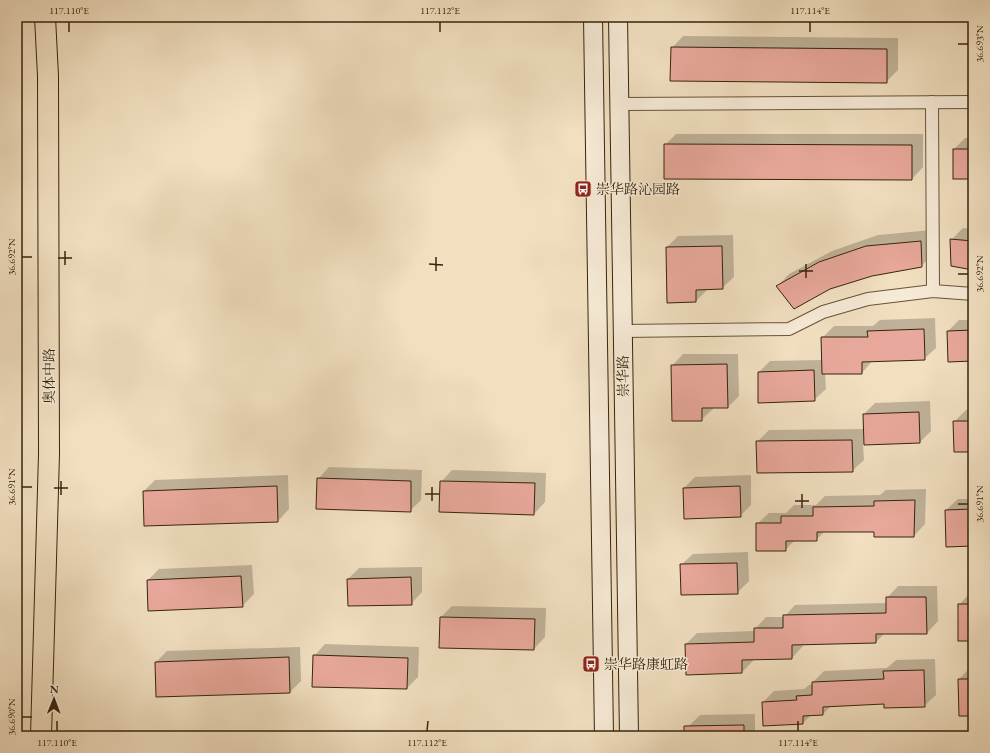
<svg xmlns="http://www.w3.org/2000/svg" width="990" height="753" viewBox="0 0 990 753" font-family="'EB Garamond','Noto Serif SC',serif">
<style>
.shadow{fill:#0003}
.building{fill:#e8a89b;stroke:#37240d}
.lines{fill:none;stroke-linecap:round;stroke-linejoin:round}
.minor-casing{stroke:#66533a;stroke-width:14}
.secondary-casing{stroke:#37240d;stroke-width:20}
.primary-casing{stroke:#37240d;stroke-width:22}
.minor{stroke:#f6ead6;stroke-width:12}
.secondary{stroke:#f6ead6;stroke-width:18}
.primary{stroke:#f1dfc0;stroke-width:20}
.ticks{fill:none;stroke:#37240d;stroke-width:1.5}
.labels{text-anchor:middle;stroke-width:3;stroke-linejoin:round;paint-order:stroke}
.poi-label{font-size:14px;fill:#37240d;stroke:#f6ead6;text-anchor:start}
.street-label{font-size:14px;fill:#37240d;stroke:#f6ead6}
.neatline{fill:none;stroke:#37240d;stroke-width:1.5}
.ticks-label{font-size:10px;text-anchor:middle;fill:#37240d}
</style>
<rect width="100%" height="100%" fill="#f1dfc0"/>
<filter id="stains"><feTurbulence type="fractalNoise" baseFrequency=".005" numOctaves="4"/><feColorMatrix values="0 0 0 0 .2 0 0 0 0 .09 0 0 0 0 .02 0 0 0 .5 -.17"/></filter>
<radialGradient id="worn" r=".72"><stop offset=".6" stop-color="#630" stop-opacity="0"/><stop offset="1" stop-color="#630" stop-opacity=".3"/></radialGradient>
<g class="shadow">
<path d="M683,36L898,38V70L886,82L672,48Z"/>
<path d="M676,134H923V167L912,179L665,145Z"/>
<path d="M965,138H973V178H954V149Z"/>
<path d="M963,228L973,229V269L951,240Z"/>
<path d="M932,230L933,255L921,266L778,286L789,274L832,251L878,235Z"/>
<path d="M733,235L734,277L722,288H707V290L696,301L667,247L678,236Z"/>
<path d="M935,318L936,348L924,359L873,360L862,373H825L826,389L814,400L759,372L770,361L823,360L822,338L834,326H873L880,320Z"/>
<path d="M959,320H973V360L948,331Z"/>
<path d="M683,354H738L739,396L728,407H713V409L701,420L672,366Z"/>
<path d="M930,401L931,431L920,442L863,444L864,460L852,471L757,442L769,430L864,429V414L875,403Z"/>
<path d="M966,410H973V451L954,422Z"/>
<path d="M329,467L422,470L421,500L410,511L318,479Z"/>
<path d="M452,470L546,473L545,502L534,514L441,482Z"/>
<path d="M288,475L289,509L278,521L144,491L155,480Z"/>
<path d="M751,475V505L740,516L684,488L695,477Z"/>
<path d="M926,489L925,524L914,536L875,531H825L816,540H795L785,550L757,524L769,513H786L794,505H816L825,496L880,495L886,490Z"/>
<path d="M958,499H973V545L946,510Z"/>
<path d="M748,552L749,581L737,593L681,565L693,554Z"/>
<path d="M252,565L254,594L242,606L148,580L159,569Z"/>
<path d="M422,567V592L411,604L348,579L359,568Z"/>
<path d="M898,586H937L938,621L927,633H885L876,642L803,644V646L792,658H753V661L742,672L686,644L697,633L755,631V629L766,617H784L795,605L887,603V598Z"/>
<path d="M970,593H973V640L959,605Z"/>
<path d="M452,606L546,608L545,637L534,649L441,617Z"/>
<path d="M325,644L419,647L418,677L407,688L314,656Z"/>
<path d="M300,647L301,681L290,692L156,662L167,651Z"/>
<path d="M935,659L936,695L924,706L885,703L832,705L823,714L811,715L803,723L763,702L774,691L804,689L809,685L813,684V682L824,671L887,668L896,660Z"/>
<path d="M970,668H973V715L959,679Z"/>
<path d="M755,714V736H689L688,727L700,715Z"/>
<path d="M335,731L429,734V736H330Z"/>
</g>
<g class="building">
<path d="M671,47L887,49V83L670,81Z"/>
<path d="M664,144L912,145V180L664,179Z"/>
<rect x="953" y="149" width="20" height="30"/>
<path d="M950,239L973,241V270L951,266Z"/>
<path d="M921,241L922,267L872,276L830,289L794,309L776,286L819,262L866,246Z"/>
<path d="M722,246L723,289L696,290V302L667,303L666,247Z"/>
<path d="M924,329L925,360L862,362V374H822L821,337H868L867,331Z"/>
<path d="M973,330V361L948,362L947,331Z"/>
<path d="M727,364L728,408H702V421H672L671,365Z"/>
<path d="M814,370L815,401L758,403V372Z"/>
<path d="M919,412L920,443L864,445L863,414Z"/>
<path d="M953,421H973V452H954Z"/>
<path d="M852,440L853,472L757,473L756,441Z"/>
<path d="M317,478L411,481V512L316,509Z"/>
<path d="M440,481L535,483L534,515L439,512Z"/>
<path d="M277,486L278,522L144,526L143,491Z"/>
<path d="M740,486L741,517L684,519L683,488Z"/>
<path d="M915,500L914,537H874V532H817V541H786V551H756V523H781V516H813V507L874,506V501Z"/>
<path d="M973,509V546L946,547L945,510Z"/>
<path d="M737,563L738,594L681,595L680,564Z"/>
<path d="M241,576L243,607L148,611L147,580Z"/>
<path d="M411,577L412,605L348,606L347,579Z"/>
<path d="M886,597H926L927,634H876V643L792,645V659L742,660V673L686,675L685,644L754,642V628H783V615L886,613Z"/>
<rect x="958" y="604" width="15" height="37"/>
<path d="M440,617L535,619L534,650L439,648Z"/>
<path d="M313,655L408,658L407,689L312,687Z"/>
<path d="M289,657L290,693L156,697L155,662Z"/>
<path d="M924,670L925,707L884,708V704L823,707V715L803,716V724L763,726L762,702L797,700L796,696L812,695V682L884,679L883,671Z"/>
<path d="M958,679H973V716H959Z"/>
<path d="M744,725V736H684V726Z"/>
</g>
<g class="lines">
<g class="minor-casing">
<g id="minor">
<path d="M932,102L933,291"/>
<path d="M619,104L973,102"/>
<path d="M623,331L789,329L823,312L868,299L933,291L973,294"/>
</g>
</g>
<g class="secondary-casing">
<g id="secondary">
<path d="M593,17L604,736"/>
<path d="M618,17L629,736"/>
</g>
</g>
<g class="primary-casing">
<path id="primary" d="M41,736L49,454L48,76L45,17"/>
</g>
<use href="#minor" class="minor"/>
<use href="#secondary" class="secondary"/>
<use href="#primary" class="primary"/>
</g>
<path class="ticks" d="M69,32V22M440,32V22M810,32V22M958,44H968M22,257H32M58,258H72M429,264L443,265M65,265V251M436,271V257M799,271H813M958,274H968M806,278V264M22,487H32M54,488H68M425,494H439M61,495V481M432,501V487M795,501H809M958,504H968M802,508V494M22,717H32M57,731V721M427,731L428,721M798,731V721"/>
<defs>
<g id="bus-square" transform="scale(0.9)"><rect x="-9" y="-9" width="18" height="18" rx="4" fill="#8f2418" stroke="#f6ead6"/><path d="M-5-6H5V4H4V6H2V4H-2V6H-4V4H-5ZM-3.5-4V0h7V-4ZM-3.5 1.2v1.5H-2V1.2ZM2 1.2v1.5H3.5V1.2Z" fill="#fff"/></g>
</defs>
<g fill-rule="evenodd">
<use href="#bus-square" x="583" y="189"/>
<use href="#bus-square" x="591" y="664"/>
</g>
<g class="labels">
<g class="poi-label">
<text x="596" y="194">崇华路沁园路</text>
<text x="604" y="669">崇华路康虹路</text>
</g>
<g class="street-label">
<text transform="translate(49 376) rotate(-90)" y="5">奥体中路</text>
<text transform="translate(623 376) rotate(-91)" y="5">崇华路</text>
</g>
</g>
<rect width="990" height="753" fill="none" stroke="#f1dfc0" stroke-width="44"/>
<g transform="translate(54 699) rotate(1)" stroke="#f6ead6" stroke-width="3" paint-order="stroke">
<path d="M0-3L7 15L0 10L-7 15Z" fill="#37240d"/>
<text y="-6" font-size="11" font-weight="bold" text-anchor="middle" fill="#37240d">N</text>
</g>
<rect x="22" y="22" width="946" height="709" class="neatline"/>
<g class="ticks-label">
<text x="69" y="14">117.110°E</text>
<text x="440" y="14">117.112°E</text>
<text x="810" y="14">117.114°E</text>
<text transform="translate(979 44) rotate(-90)" y="4">36.693°N</text>
<text transform="translate(11 257) rotate(-90)" y="4">36.692°N</text>
<text transform="translate(979 274) rotate(-90)" y="4">36.692°N</text>
<text transform="translate(11 487) rotate(-90)" y="4">36.691°N</text>
<text transform="translate(979 504) rotate(-90)" y="4">36.691°N</text>
<text transform="translate(11 717) rotate(-90)" y="4">36.690°N</text>
<text x="57" y="746">117.110°E</text>
<text x="427" y="746">117.112°E</text>
<text x="798" y="746">117.114°E</text>
</g>
<rect width="100%" height="100%" filter="url(#stains)"/>
<rect width="100%" height="100%" fill="url(#worn)"/>
</svg>
